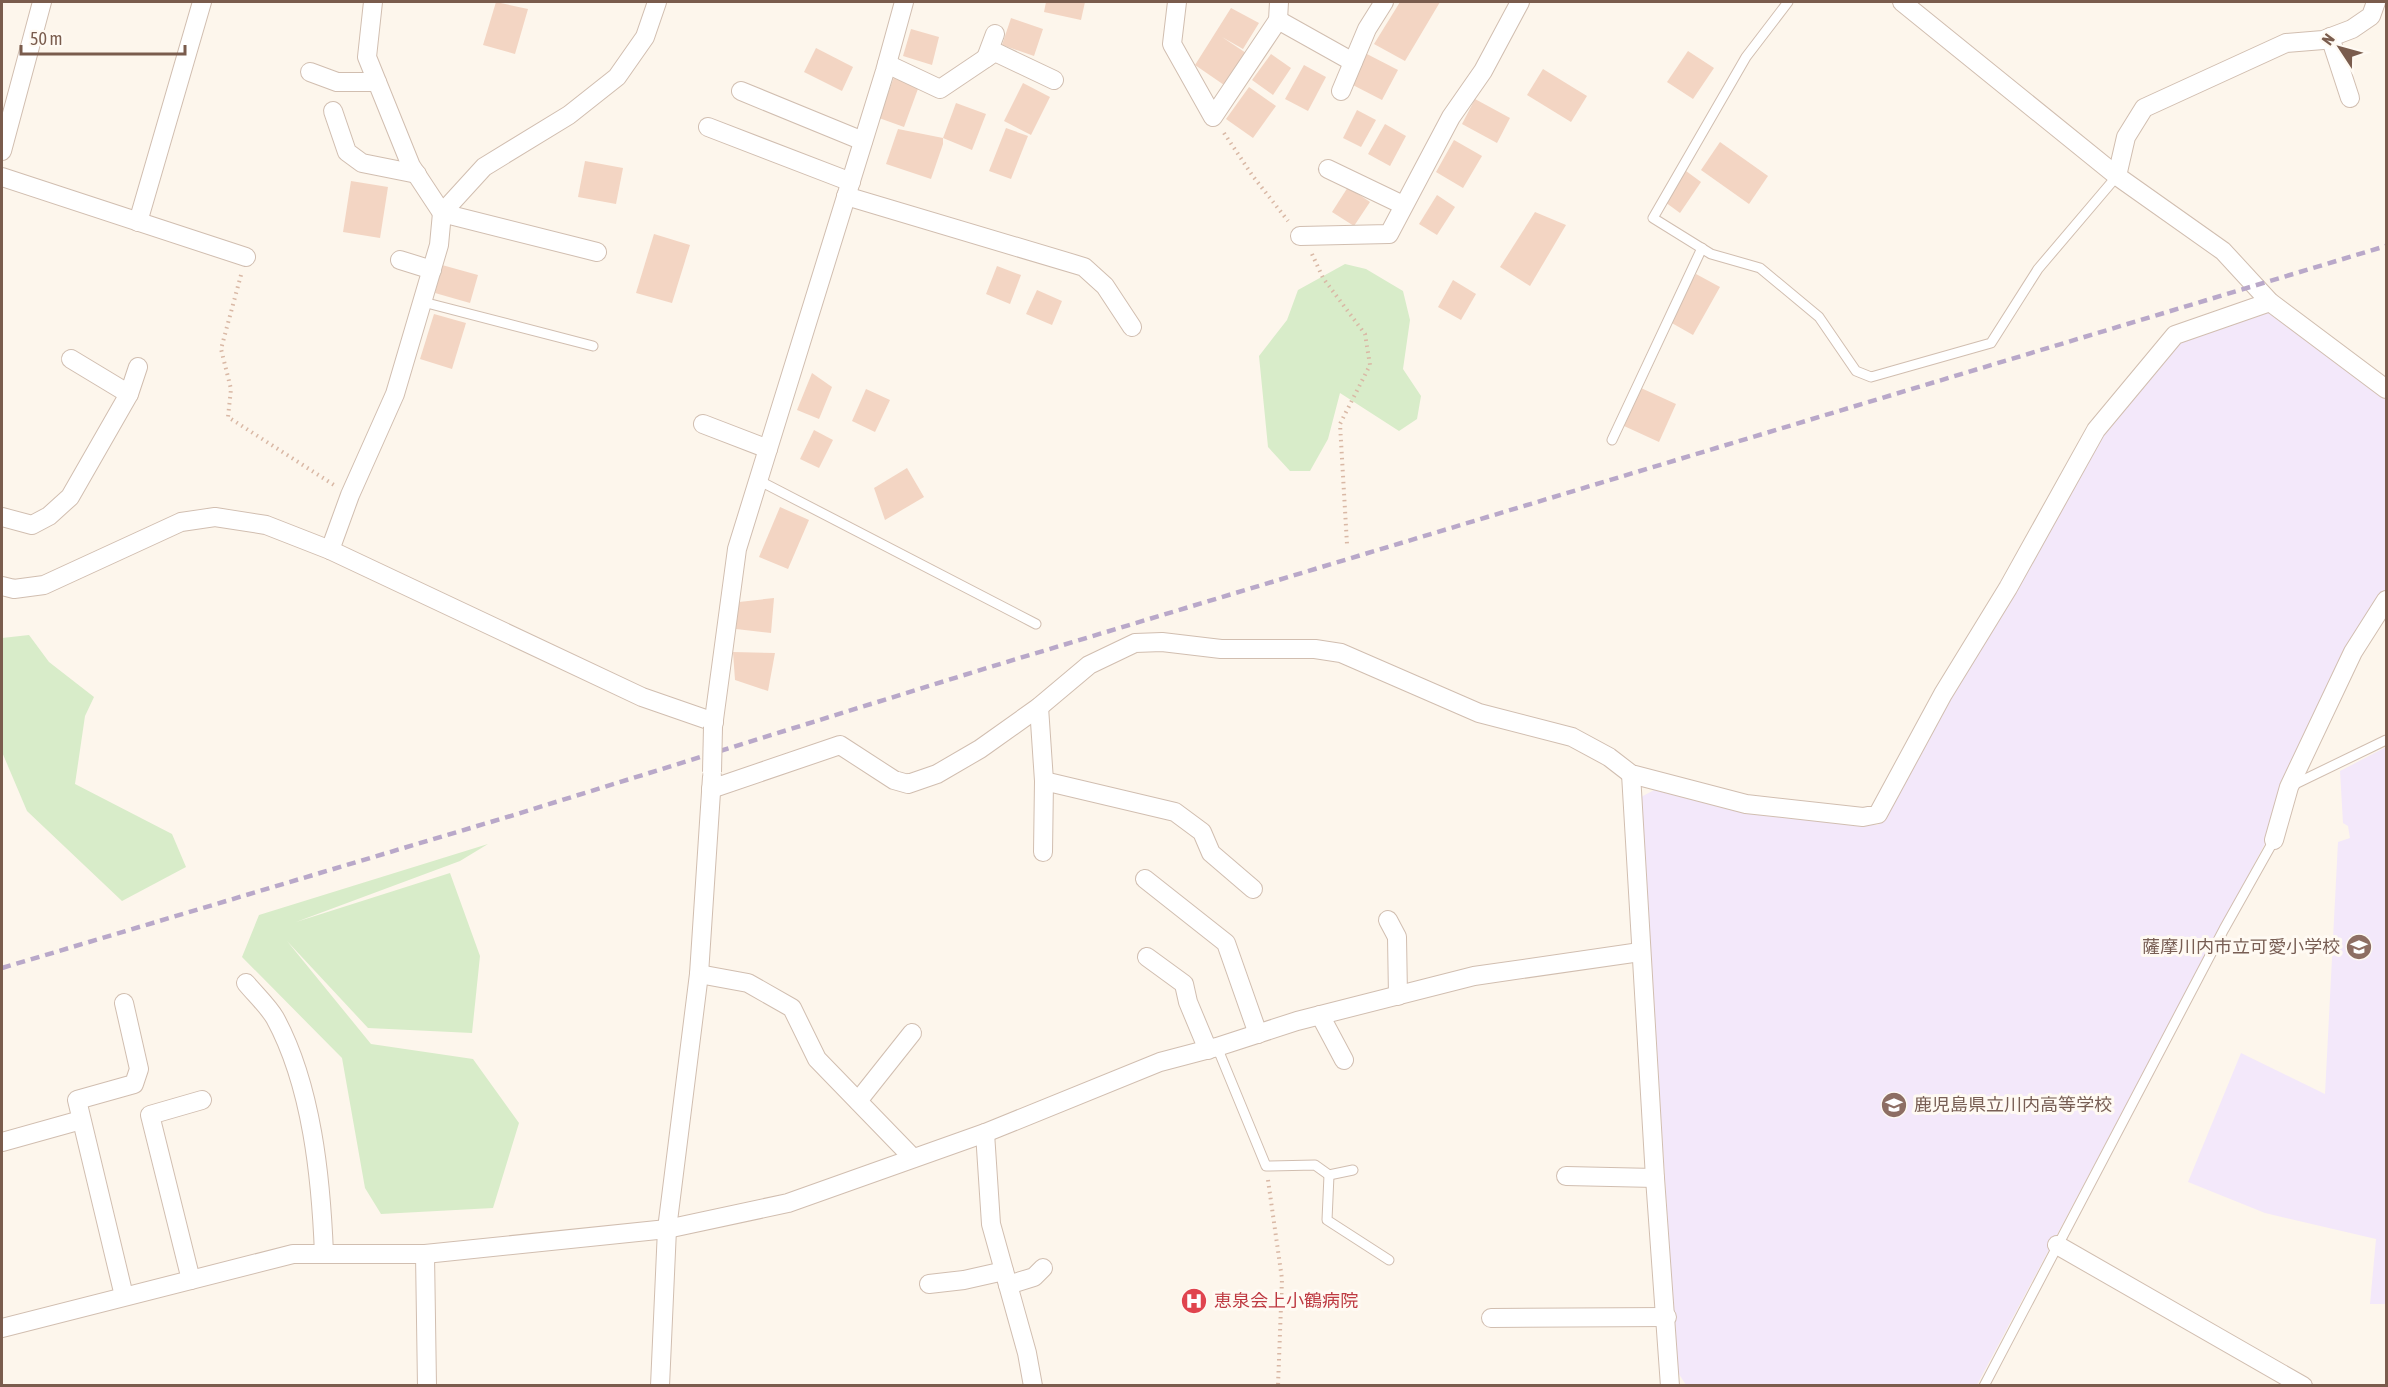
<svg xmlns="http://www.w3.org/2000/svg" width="2388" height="1387" viewBox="0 0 2388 1387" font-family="'Asap Condensed','Noto Sans JP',sans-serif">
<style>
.education{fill:#f3e8fa}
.green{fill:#d8ecc9}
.building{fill:#f3d5c3}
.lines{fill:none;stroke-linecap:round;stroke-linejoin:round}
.service-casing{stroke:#d1beb0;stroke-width:11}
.minor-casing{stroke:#d1beb0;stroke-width:20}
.path{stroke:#d9b8a5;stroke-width:4;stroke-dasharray:1.5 4.5;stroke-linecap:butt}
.service{stroke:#fff;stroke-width:9}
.minor{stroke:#fff;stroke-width:18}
.rail{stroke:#b9a8c9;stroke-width:4.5;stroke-dasharray:9 6;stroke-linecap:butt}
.minor-bridge-casing{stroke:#d1beb0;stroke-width:20;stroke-linecap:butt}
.minor-bridge{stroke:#fff;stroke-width:18}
.labels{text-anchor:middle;stroke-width:6;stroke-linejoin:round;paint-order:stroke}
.education-label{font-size:18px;fill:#785e54;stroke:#fffaf3;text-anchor:end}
.health-label{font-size:18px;fill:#be3a42;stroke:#fffaf3;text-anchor:start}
</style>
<rect width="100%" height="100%" fill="#fdf6ec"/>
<g class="education">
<path d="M2254,312H2271L2386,400V591L2350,643L2268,838L1977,1385H1686L1677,1371L1641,797L1658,788L1744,811L1878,825L1952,688L2092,448L2178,340Z"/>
<path d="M2386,747V1304H2370L2376,1239L2265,1213L2188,1182L2241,1053L2325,1094L2338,842L2350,838L2348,826L2343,823L2340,771Z"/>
</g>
<g class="green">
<path d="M1345,264L1366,269L1403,291L1410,320L1403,369L1421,396L1417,419L1399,431L1340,393L1328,439L1310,471H1290L1268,447L1259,356L1287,320L1298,290Z"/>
<path d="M29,635L49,662L94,697L85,716L75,784L172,834L186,867L122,901L27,811L2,752V638Z"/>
<path d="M488,844L460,861L296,922L450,873L480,956L472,1033L368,1028L287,941L371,1044L473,1059L519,1123L493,1208L381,1214L365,1188L342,1058L242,957L259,915Z"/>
</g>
<g class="building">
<path d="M496,2L528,9L515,54L483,45Z"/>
<path d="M1046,2H1085L1081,20L1044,12Z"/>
<path d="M1400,2H1440L1405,61L1374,44Z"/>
<path d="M1231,8L1259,23L1243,49L1222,37L1249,55L1227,87L1195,65Z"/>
<path d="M1011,18L1043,29L1034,56L1002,45Z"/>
<path d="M911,29L939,37L932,65L903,56Z"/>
<path d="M816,48L853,67L842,91L804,72Z"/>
<path d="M1688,51L1714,68L1693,99L1667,82Z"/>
<path d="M1365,53L1398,70L1382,100L1349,83Z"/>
<path d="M1271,54L1291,68L1273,95L1252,80Z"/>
<path d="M1304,65L1326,77L1308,111L1285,99Z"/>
<path d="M1543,69L1587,96L1571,122L1527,95Z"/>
<path d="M894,77L919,86L904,127L879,118Z"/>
<path d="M1023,83L1050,97L1031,135L1004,121Z"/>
<path d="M1249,87L1276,106L1253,138L1226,119Z"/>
<path d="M1475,99L1510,118L1497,143L1462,124Z"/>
<path d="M956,103L986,114L972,150L943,138Z"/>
<path d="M1357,110L1376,120L1361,147L1343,138Z"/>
<path d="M1385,124L1406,136L1390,166L1368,154Z"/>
<path d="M1006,128L1028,136L1011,179L989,171Z"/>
<path d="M898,129L943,138V144L931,179L886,164Z"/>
<path d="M1454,140L1482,156L1463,188L1436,172Z"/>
<path d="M1720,142L1768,176L1749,204L1701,170Z"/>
<path d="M585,161L623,168L616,204L578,197Z"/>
<path d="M1686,171L1701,182L1680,213L1665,202Z"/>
<path d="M351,181L388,187L380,238L343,232Z"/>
<path d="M1348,187L1370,202L1354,226L1332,212Z"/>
<path d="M1437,195L1455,207L1437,235L1419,224Z"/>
<path d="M1535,212L1566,225L1530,286L1500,267Z"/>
<path d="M654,234L690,245L672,303L636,293Z"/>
<path d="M442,265L478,275L470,303L435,293Z"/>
<path d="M997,266L1021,275L1010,304L986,294Z"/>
<path d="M1696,274L1720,287L1693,335L1670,322Z"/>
<path d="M1453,280L1476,294L1461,320L1438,307Z"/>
<path d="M1037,290L1062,301L1052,325L1026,314Z"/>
<path d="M434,314L466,323L452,369L420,359Z"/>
<path d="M812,373L832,387L819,419L797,410Z"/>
<path d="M1641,388L1676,404L1659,442L1624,426Z"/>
<path d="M866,389L890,400L875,432L852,421Z"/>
<path d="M814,430L833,440L819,468L800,459Z"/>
<path d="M907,468L924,497L885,520L874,488Z"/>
<path d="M780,507L809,520L788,569L759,557Z"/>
<path d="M774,598L771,633L736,629L739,602Z"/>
<path d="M733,652L775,653L768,691L735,680Z"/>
</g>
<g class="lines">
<g class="service-casing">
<g id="service">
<path d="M1788,2L1746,57L1653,218L1711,254L1760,268L1819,317L1856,371L1871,377L1991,343L2038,269L2117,176"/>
<path d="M423,302L593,346"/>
<path d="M1612,440L1702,248"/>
<path d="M758,480L1036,624"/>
<path d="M2291,786L2386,740"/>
<path d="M1217,1047L1266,1166L1315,1165L1329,1175L1353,1170"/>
<path d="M1329,1175L1327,1220L1389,1260"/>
<path d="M1984,1386L2224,929L2274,840"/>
</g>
</g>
<g class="minor-casing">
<g id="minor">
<path d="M373,2L367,57L411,166L442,213L597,252"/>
<path d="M1177,2L1172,44L1213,117L1278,20L1279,2"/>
<path d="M1902,2L2117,176L2223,251L2270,302L2386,389"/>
<path d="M1278,20L1353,62"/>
<path d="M2330,37L2350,98"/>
<path d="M986,58L995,34"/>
<path d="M887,64L940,89L995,52L1054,80"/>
<path d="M310,72L337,82H377"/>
<path d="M741,91L863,141"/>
<path d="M1341,91L1367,29L1384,2"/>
<path d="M333,111L347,152L362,163L417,174"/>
<path d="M708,127L851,182"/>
<path d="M2,151L42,2"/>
<path d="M1328,169L1403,205"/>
<path d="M2117,176L2126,137L2144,108L2286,43L2323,40L2352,29L2371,16L2376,2"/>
<path d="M2,177L246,257"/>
<path d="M846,196L1084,267L1105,286L1132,327"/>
<path d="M138,222L202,2"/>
<path d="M1300,236L1389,234L1451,117L1483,71L1520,2"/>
<path d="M400,260L432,270"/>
<path d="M71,359L129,394"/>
<path d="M703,424L768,449"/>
<path d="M2,517L32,525L49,516L70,497L129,394L138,367"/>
<path d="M330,550L350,495L395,394L439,245L442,213L484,167L569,115L617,77L645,37L657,2"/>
<path d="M2,586L14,589L44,585L181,522L215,517L266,525L330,550L642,697L714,722"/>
<path d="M1039,707L1044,781L1043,852"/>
<path d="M713,727L737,549L885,71L904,2"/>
<path d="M1631,774L1655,1178L1670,1386"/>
<path d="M1044,781L1175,812L1202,832L1211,853L1253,889"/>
<path d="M711,789L840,745L894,780L908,784L937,774L980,749L1039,707L1089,665L1135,643L1162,642L1221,649H1315L1341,653L1479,713L1572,737L1609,757L1631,774L1746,804L1863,817L1878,814L1943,694L2008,588L2096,430L2175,335L2270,302"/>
<path d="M2274,840L2289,787L2353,652L2386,600"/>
<path d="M1145,879L1226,943L1258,1034"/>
<path d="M1388,920L1397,937L1398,996"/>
<path d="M1147,957L1184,984L1188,1002L1208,1050"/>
<path d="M699,974L748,983L792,1008L817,1059L913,1158"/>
<path d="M246,983C255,994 268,1006 275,1018C312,1086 321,1178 324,1254"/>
<path d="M1320,1015L1344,1060"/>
<path d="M858,1101L912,1033"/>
<path d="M985,1133L1160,1062L1217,1047L1297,1021L1474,976L1640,952"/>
<path d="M2,1142L81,1120"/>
<path d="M1566,1176L1655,1178"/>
<path d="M2057,1245L2303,1386"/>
<path d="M425,1254L427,1386"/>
<path d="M191,1280L150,1115L202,1100"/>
<path d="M929,1284L964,1280L1004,1271"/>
<path d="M1008,1285L1034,1277L1043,1268"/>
<path d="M124,1296L77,1100L134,1084L139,1069L124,1003"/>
<path d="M1491,1318L1667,1317"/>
<path d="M2,1328L293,1254H425L667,1229L788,1203L985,1133L991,1224L1027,1353L1033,1386"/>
<path d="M660,1386L667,1229L699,974L712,777"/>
</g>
</g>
<g class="path">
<path d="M1224,133L1252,175L1288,221"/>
<path d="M1312,254L1323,278L1365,334L1370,365L1340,424L1347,544"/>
<path d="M241,275L221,349L231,389L228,417L334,485"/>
<path d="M1268,1180L1282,1279L1278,1386"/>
</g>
<use href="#service" class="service"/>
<use href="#minor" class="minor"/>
<path class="rail" d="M2,968L514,815L990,667L2386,246"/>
<g class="minor-bridge-casing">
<path id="minor-bridge" d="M712,772L713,727"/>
</g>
<use href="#minor-bridge" class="minor-bridge"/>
</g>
<defs>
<g id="school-disc" transform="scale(1.35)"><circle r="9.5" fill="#8d6e63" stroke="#fffaf3"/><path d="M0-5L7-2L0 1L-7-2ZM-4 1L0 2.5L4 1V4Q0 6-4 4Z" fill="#fff"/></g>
<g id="hospital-disc" transform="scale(1.35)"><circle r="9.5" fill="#e0444e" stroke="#fffaf3"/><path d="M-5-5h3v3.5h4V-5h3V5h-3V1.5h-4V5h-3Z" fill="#fff"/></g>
</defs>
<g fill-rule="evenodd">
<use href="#school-disc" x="2359" y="947"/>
<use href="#school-disc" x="1894" y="1105"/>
<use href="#hospital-disc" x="1194" y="1301"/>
</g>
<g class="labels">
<g class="education-label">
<text x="2340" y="953">薩摩川内市立可愛小学校</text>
<text x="1914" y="1111" text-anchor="start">鹿児島県立川内高等学校</text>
</g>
<g class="health-label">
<text x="1214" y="1307">恵泉会上小鶴病院</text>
</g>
</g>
<rect width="2388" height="1387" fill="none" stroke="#7a5c4d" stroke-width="6"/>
<g transform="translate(2340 48) rotate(306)" stroke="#fffaf3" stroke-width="4.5" paint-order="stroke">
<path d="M0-4.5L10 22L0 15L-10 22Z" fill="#7a5c4d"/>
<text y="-9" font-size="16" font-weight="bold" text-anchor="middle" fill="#7a5c4d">N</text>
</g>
<path d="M21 45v9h164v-9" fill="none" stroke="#7a5c4d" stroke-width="3"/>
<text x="30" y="45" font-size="18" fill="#7a5c4d" stroke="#fffaf3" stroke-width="4.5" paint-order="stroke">50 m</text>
</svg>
